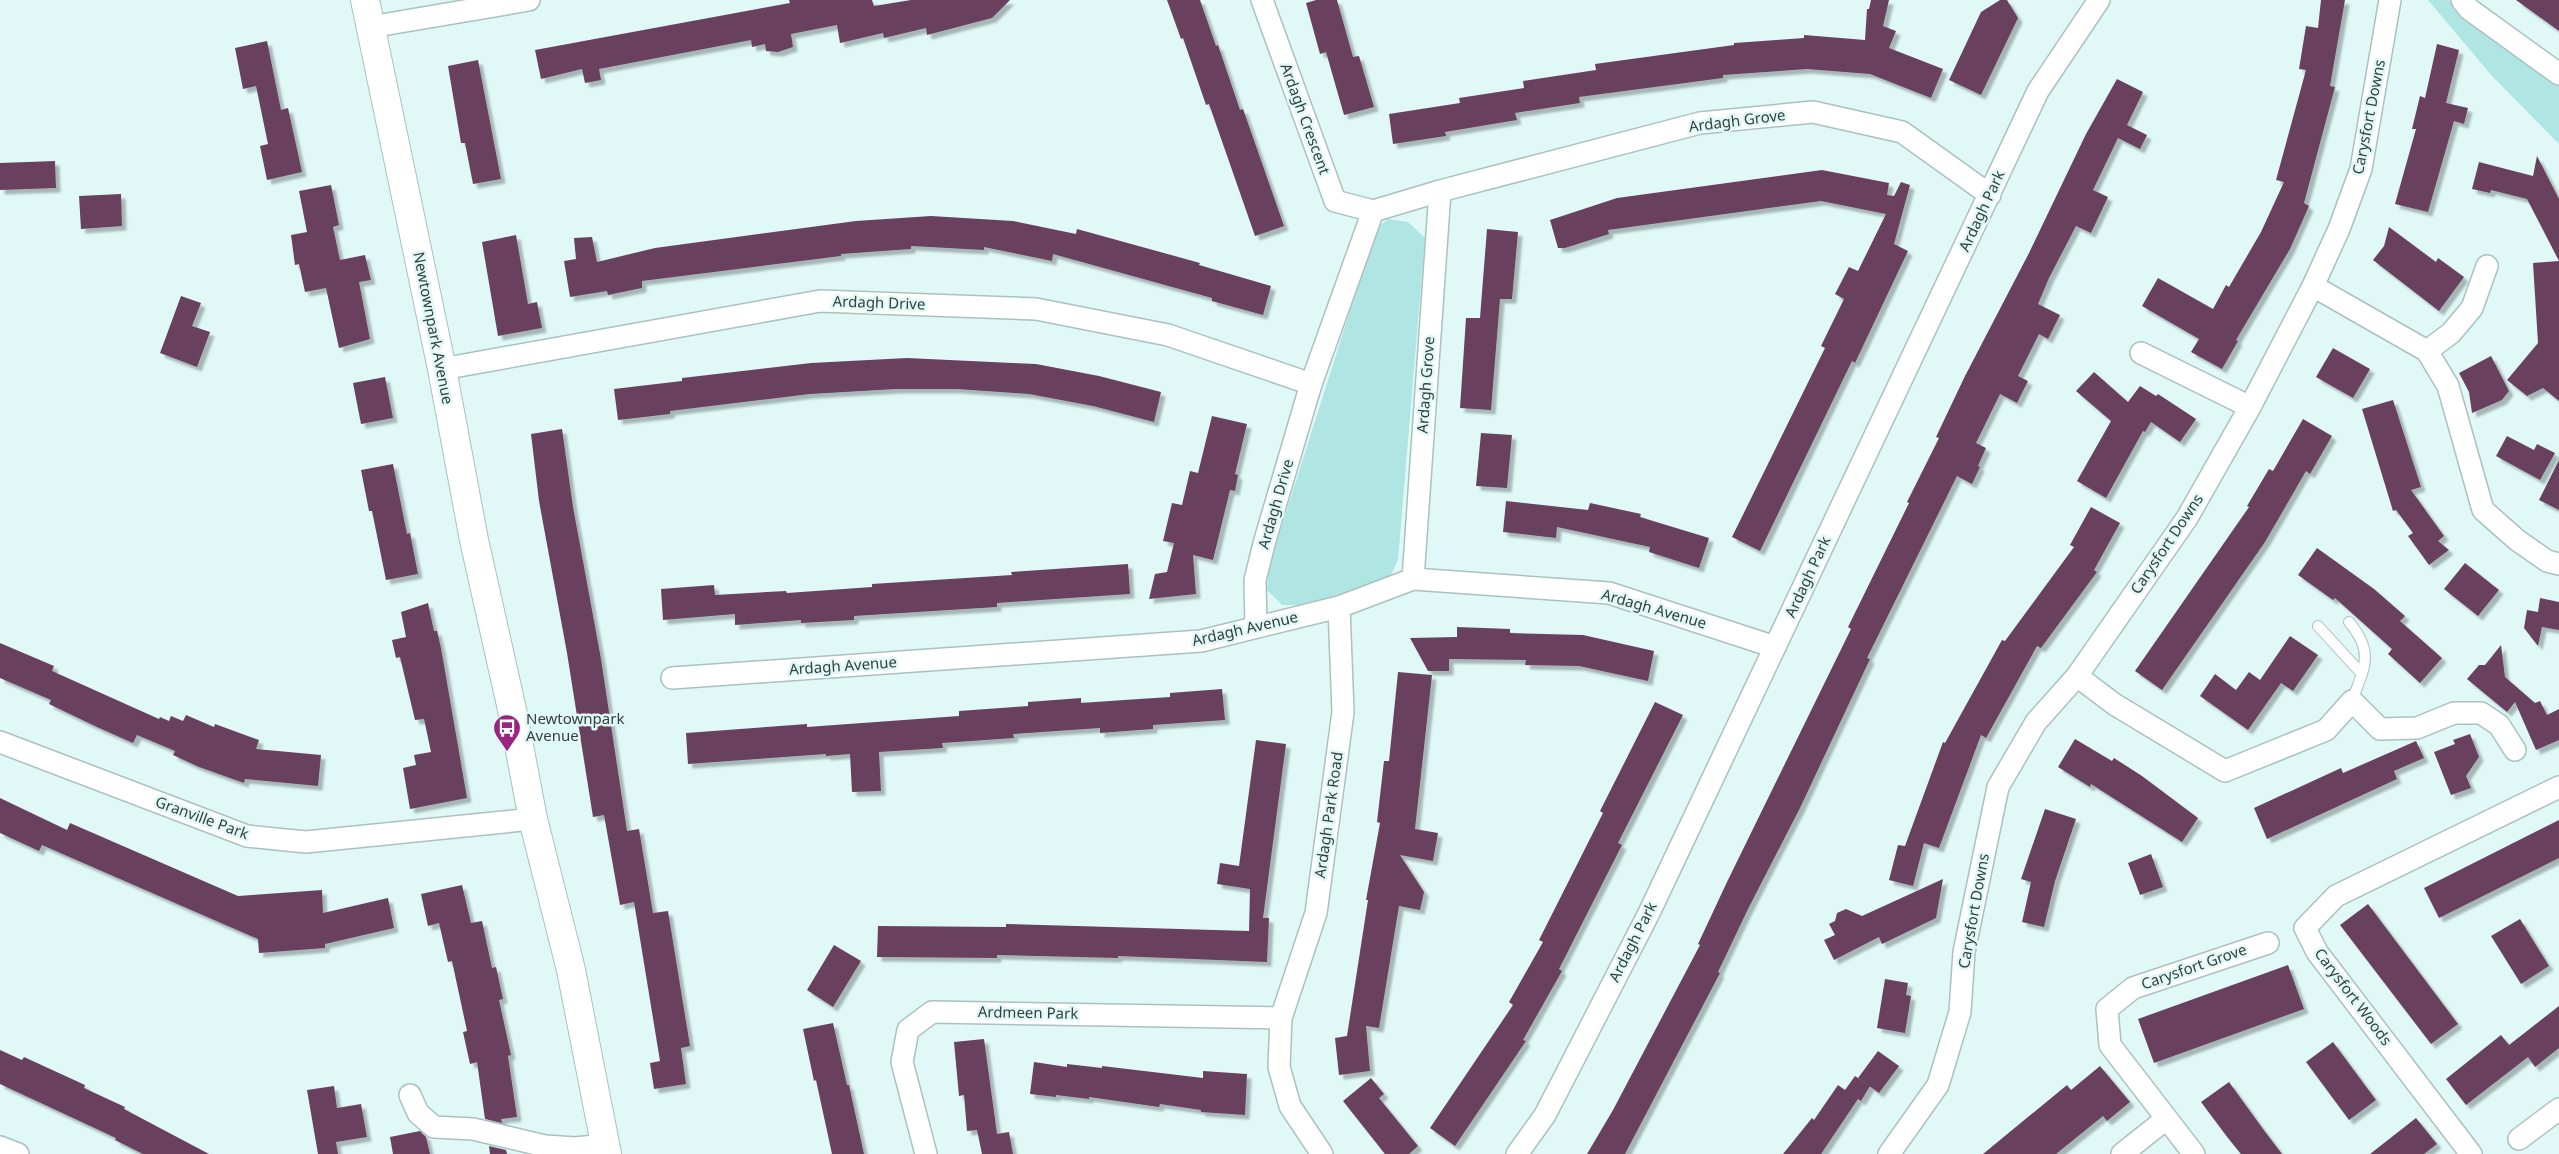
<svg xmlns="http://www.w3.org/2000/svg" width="2559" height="1154" viewBox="0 0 2559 1154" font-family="'Noto Sans',sans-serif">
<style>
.green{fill:#afe6e3}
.building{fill:#6a405e;filter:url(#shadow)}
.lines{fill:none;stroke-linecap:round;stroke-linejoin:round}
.lane-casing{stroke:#aac1bf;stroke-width:12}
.street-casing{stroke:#aac1bf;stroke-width:24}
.secondary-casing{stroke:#aac1bf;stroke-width:30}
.lane{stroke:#fff;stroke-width:10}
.street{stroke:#fff;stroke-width:21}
.secondary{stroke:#fff;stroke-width:28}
.labels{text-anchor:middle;stroke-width:5;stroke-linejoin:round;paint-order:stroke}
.street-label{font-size:15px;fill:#363f3e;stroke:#e0f9f7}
.poi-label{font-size:15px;fill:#363f3e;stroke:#e0f9f7;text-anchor:start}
</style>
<defs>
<filter id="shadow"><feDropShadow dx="4.5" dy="4.5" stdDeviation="1" flood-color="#0004"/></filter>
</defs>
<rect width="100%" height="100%" fill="#e0f9f7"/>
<g class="green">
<path d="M2428,0H2449L2462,14L2559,86V144L2492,76Z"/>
<path d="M1388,219L1408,222L1425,238L1398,560L1391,575L1375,584L1302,605H1282L1267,590L1269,566L1376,229Z"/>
</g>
<g class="building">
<path d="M789,0H872L874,6L911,0H1010L992,18L927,35L926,28L884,38L883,33L840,43L837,25L791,34L793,47L778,52L766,51L765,44L752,47L751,40L599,69L601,80L585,83L582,69L541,79L535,50L790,3Z"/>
<path d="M1167,0H1200L1216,46L1218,45L1240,110L1243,109L1284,226L1255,236L1209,104L1206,105L1183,38L1181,39Z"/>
<path d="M1316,0H1337L1353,57L1359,56L1374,107L1344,115L1326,52L1320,54L1306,3Z"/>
<path d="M1871,0H1889L1883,26L1896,31L1889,48L1943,69L1931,98L1870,74L1807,69L1723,75V78L1579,97L1580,103L1515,113L1517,120L1445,132L1446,136L1393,144L1389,114L1460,103L1459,98L1524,88L1523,81L1596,70L1595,64L1734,45V43L1804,38V35L1865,40L1867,9H1869Z"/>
<path d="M2000,0H2007L2018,18L1981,95L1949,80L1981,12Z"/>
<path d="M2321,0H2345L2330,86L2335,87L2304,203L2309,206L2290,249L2236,340L2238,341L2222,369L2191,352L2199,339L2142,306L2158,278L2213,309L2226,285L2229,287L2261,232L2284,182L2276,180L2306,70L2299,69L2306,26L2318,28Z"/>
<path d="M2516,0H2559V31Z"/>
<path d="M267,41L281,110L288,108L302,172L267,180L260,146L268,144L256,86L243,89L235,48Z"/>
<path d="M2437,44L2459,50L2446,103L2468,108L2464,124L2454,121L2428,212L2395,204L2416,129H2412L2420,96L2425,98Z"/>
<path d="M478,60L501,179L473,184L465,143H461L448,66Z"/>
<path d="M2117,79L2143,92L2127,125L2147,135L2140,149L2118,138L2093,190L2108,197L2091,233L2076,226L2049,278L2038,304L2060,315L2048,339L2039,334L2018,376L2028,381L2017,403L2000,394L1976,443L1986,448L1978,466L1980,467L1972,484L1957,476L1867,658L1870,659L1800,808L1748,909L1718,972L1720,973L1625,1154H1587L1613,1110L1700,945L1698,944L1727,882L1851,629L1848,627L1909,503L1907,502L1939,438L1936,437L1965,376L2029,253L2086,134Z"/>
<path d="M2537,156L2559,199V261L2527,199L2491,190L2490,193L2472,189L2479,162L2533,176Z"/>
<path d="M55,161L56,188L0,190V163Z"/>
<path d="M1822,170L1889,183L1887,195L1894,196L1901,182L1910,185L1894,244L1908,251L1855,363L1852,361L1760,551L1732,537L1825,348L1821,346L1844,299L1835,294L1849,267L1858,271L1886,214L1821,201L1608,230L1609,234L1565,248H1558L1550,220L1617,198Z"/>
<path d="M331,185L339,225L333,227L340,260L365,255L371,280L359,282L370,339L339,348L326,288L305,292L299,264L295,265L291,235L307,232L299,191Z"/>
<path d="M121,194L122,226L81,229L79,196Z"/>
<path d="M931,216L1013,221L1076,234L1077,229L1200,263L1199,265L1271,286L1263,315L1212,301V298L1053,254L1052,261L984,247V250L911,246V249L841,254V256L642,281V288L608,295L607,291L570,297L564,261L576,259L574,238L592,237L597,262L655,248L856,221Z"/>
<path d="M2389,227L2436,262L2438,258L2464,277L2439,311L2373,260L2384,246Z"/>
<path d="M1487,229L1518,232L1512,299H1500L1491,410L1460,408L1466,318H1480Z"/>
<path d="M516,235L528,304L537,302L542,328L498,336L482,242Z"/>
<path d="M2559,261V401L2543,388L2527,396L2507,380L2538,343L2533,263Z"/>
<path d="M181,296L201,303L192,326L210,332L197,367L160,353Z"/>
<path d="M2333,348L2370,369L2353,398L2316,377Z"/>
<path d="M2491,356L2509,391L2502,400L2472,413L2469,392L2459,373Z"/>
<path d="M907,358L1036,364L1099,376L1161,392L1154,422L1093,406L1029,394L957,389H896L810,394L670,411V414L618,420L614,389L682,381V378L811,363Z"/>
<path d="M2094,372L2128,402L2140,386L2156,396L2158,394L2196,419L2180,442L2151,422L2145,432L2143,431L2106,498L2077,481L2111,421L2076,391Z"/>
<path d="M385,377L393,418L361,424L353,383Z"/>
<path d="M2393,400L2421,487L2411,490L2444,536L2438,541L2449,550L2429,565L2408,536L2413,533L2396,510L2393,511L2362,409Z"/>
<path d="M1212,416L1247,424L1235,474L1238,475L1235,491L1230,490L1213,560L1193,555L1196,594L1149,599L1155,574L1167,572L1174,543L1163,541L1172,503L1182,505L1190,471L1198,473Z"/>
<path d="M2303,419L2332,436L2310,474L2306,471L2265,542L2162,690L2135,671L2249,507L2247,506L2269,469L2273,471Z"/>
<path d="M562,429L573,507L601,659L627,831L639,829L653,913L668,911L690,1046L681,1048L686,1084L654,1089L650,1063L660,1061L634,902L620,905L604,815L593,817L567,653L539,501L531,434Z"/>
<path d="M1481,433L1512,435L1507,488L1476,486Z"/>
<path d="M2507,436L2534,450L2537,444L2555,453L2540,480L2496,456Z"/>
<path d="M2559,460V510L2539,500Z"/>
<path d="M393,464L407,534L410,533L418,574L386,580L372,511H369L361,470Z"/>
<path d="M1506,501L1588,510L1590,503L1641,514L1640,517L1709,538L1699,568L1649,552L1650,547L1557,527L1556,538L1503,532Z"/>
<path d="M2091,507L2120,523L2094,570L2097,572L2041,648L2037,646L1986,738L1981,735L1939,848L1924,843L1913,886L1889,880L1898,845L1905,846L1943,742L1945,743L2002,640L2005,641L2074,547L2070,545Z"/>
<path d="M2317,548L2374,589L2405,616L2400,621L2442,658L2420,683L2388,654L2392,649L2335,598L2333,600L2298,575Z"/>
<path d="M2465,563L2499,590L2478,616L2444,589Z"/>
<path d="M1128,564L1130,594L997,603V607L854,616V620L801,623V620L735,625V614L663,620L661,589L714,585L715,595L786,591L787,593L872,587V584L1012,575L1011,572Z"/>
<path d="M2540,598L2559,602V630L2542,627L2538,646L2524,628L2527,610L2538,612Z"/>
<path d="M428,603L434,631H437L441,648L467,798L410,809L403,768L416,765L414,755L431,752L424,719L415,720L400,657L396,658L392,640L406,637L401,612Z"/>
<path d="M1457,627L1510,629V633L1583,635L1654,651L1648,681L1579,666L1525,665L1526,660L1449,659V671H1428L1410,638L1457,637Z"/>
<path d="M2290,636L2318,655L2293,691L2281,683L2248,730L2200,696L2215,674L2236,690L2249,672L2260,680Z"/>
<path d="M0,643L54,666L52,671L159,719L160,717L169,721L171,716L183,721L186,715L214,727L215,724L259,740L256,749L321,755L318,786L245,779L244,783L199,767L173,755L175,751L137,735L133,743L97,727L49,704L51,700L0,678Z"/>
<path d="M2501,645L2505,677L2535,703L2540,701L2547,715L2559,709V740L2536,750L2515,702L2507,712L2467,679L2479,665H2485Z"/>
<path d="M1398,672L1432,675L1415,829L1438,833L1433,861L1400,855L1424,892L1420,910L1399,906L1379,1028L1366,1026L1370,1071L1339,1075L1335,1038L1347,1036L1368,900H1366L1380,823L1377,822L1384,761H1389Z"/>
<path d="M1222,689L1225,720L1153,725V729L1126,731L1100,733V728L1013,734L1014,738L942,743L943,748L879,752L881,791L852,792L850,754L826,756V754L688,764L686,733L807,724V727L959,716V711L1028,706V702L1081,698V703L1124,700L1170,697V693Z"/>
<path d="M1655,702L1683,715L1618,843L1622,845L1559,969L1562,971L1523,1040L1526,1041L1455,1146L1430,1128L1513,1005L1509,1002L1543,942L1539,940L1603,813L1600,811Z"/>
<path d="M2470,734L2479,757L2466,776L2471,788L2451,795L2434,752L2455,744L2453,740Z"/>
<path d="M2075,739L2112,761L2114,758L2142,776L2198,818L2182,842L2091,784L2090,787L2058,767Z"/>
<path d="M1256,740L1286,744L1263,918H1269L1267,962L1118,956V958L997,955V958L877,957L878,926L1006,927V924L1249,931L1250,889L1217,884L1220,863L1239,866Z"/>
<path d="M2416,741L2424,758L2394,771L2397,779L2267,839L2254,808L2341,768L2343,773Z"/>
<path d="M0,798L67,830L70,823L238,896L322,890L323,913L388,898L394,928L325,944V948L259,953L258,939L42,845L39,851L0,833Z"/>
<path d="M2045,809L2076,819L2055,881L2044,927L2022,922L2031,882L2021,879Z"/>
<path d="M2559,820V858L2439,918L2424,888Z"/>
<path d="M2151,854L2163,887L2140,895L2128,863Z"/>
<path d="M1943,879L1936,918L1882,944L1879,937L1834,960L1824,940L1835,935L1829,924L1835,921L1837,913L1846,909L1862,916Z"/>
<path d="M462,885L471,923L482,921L492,968L496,967L503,999L499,1000L511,1055L508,1056L517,1117L501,1119L502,1123L485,1119L477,1062L470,1064L463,1032L467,1031L452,961L448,962L439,923L428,926L421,894Z"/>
<path d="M2368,904L2458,1024L2431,1044L2340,925Z"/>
<path d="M2520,919L2549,966L2521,984L2491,936Z"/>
<path d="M834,945L861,961L833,1007L807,990Z"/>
<path d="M2288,965L2304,1009L2154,1063L2138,1019Z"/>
<path d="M1885,979L1908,983L1906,995L1911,996L1905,1033L1877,1028Z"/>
<path d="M2559,1006V1048L2535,1067L2528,1057L2466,1105L2446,1079L2501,1035L2509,1045Z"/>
<path d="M833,1023L847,1085H849L864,1154H832L816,1080L814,1081L803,1029Z"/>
<path d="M984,1039L997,1134L1009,1132L1013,1154H982L977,1130L967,1131L964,1095L959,1096L954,1042Z"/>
<path d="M2333,1042L2376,1100L2349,1120L2306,1062Z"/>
<path d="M0,1050L22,1060L24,1057L85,1085L84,1088L125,1107L124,1109L209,1154H143L115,1140L116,1138L0,1084Z"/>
<path d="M1878,1051L1899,1066L1879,1093L1858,1078Z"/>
<path d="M1034,1062L1067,1067V1064L1102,1068V1066L1203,1078V1071L1247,1074L1245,1115L1201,1112V1110L1160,1104L1159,1107L1089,1097V1099L1056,1095V1097L1030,1094Z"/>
<path d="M2100,1066L2130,1102L2107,1121L2103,1116L2056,1154H1983L2067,1085L2071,1090Z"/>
<path d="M1855,1076L1870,1086L1861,1101L1858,1099L1821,1154H1783L1812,1118L1814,1120L1838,1085L1845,1090Z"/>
<path d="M1371,1078L1384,1094L1379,1098L1418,1146L1409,1154H1385L1343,1101Z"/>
<path d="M2229,1082L2263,1129L2282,1154H2241L2228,1138L2201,1102Z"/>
<path d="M334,1086L337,1108L361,1104L367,1137L336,1142L338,1154H318L307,1090Z"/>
<path d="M2416,1118L2437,1144L2424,1154H2370Z"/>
<path d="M420,1131L426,1137L430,1154H393L390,1137Z"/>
<path d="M489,1146L506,1150L507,1154H490Z"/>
</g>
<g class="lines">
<g class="lane-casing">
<g id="lane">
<path d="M2349,622C2375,653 2364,668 2352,701"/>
<path d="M2318,626L2362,674"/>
</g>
</g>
<g class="street-casing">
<g id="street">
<path d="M1262,0L1335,201L1373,211"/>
<path d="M2462,0L2469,9L2559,74"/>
<path d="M370,27L529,0"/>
<path d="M1373,211L1440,191L1700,123L1813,112L1902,132L1990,195"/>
<path d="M2313,286L2427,351L2448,386L2483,510L2517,540L2547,561L2559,564"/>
<path d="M2427,351L2451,333L2472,308L2487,266"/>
<path d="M2141,353L2250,407"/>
<path d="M442,369L820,301L1036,309L1168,335L1311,384"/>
<path d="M1413,579L1440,191"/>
<path d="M1256,627L1255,580L1265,540L1311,384L1373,211"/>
<path d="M2077,676L2114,704L2225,771L2326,730L2352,701L2380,729L2417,728L2454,713H2481L2499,725L2515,750"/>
<path d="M672,678L1201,641L1339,607L1413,579L1609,593L1775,647"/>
<path d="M0,742L247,836L306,842L533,819"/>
<path d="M410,1095L418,1113L434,1127L473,1129L545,1146L575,1148L605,1145"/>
<path d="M2519,1139L2559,1109"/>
<path d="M0,1147L18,1154"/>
<path d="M926,1154L902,1062L908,1030L932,1012L1281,1018"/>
<path d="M1322,1154L1290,1106L1279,1067L1281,1018L1316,913L1343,712L1339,607"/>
<path d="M1517,1154L1545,1115L1649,913L2038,91L2099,0"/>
<path d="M1889,1154L1938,1085L1960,1012L1964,952L1998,787L2036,722L2077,676L2187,518L2250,407L2313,286L2339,229L2361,169L2390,0"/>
<path d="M2122,1154L2166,1119"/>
<path d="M2194,1154L2110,1045L2107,1009L2133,988L2268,943"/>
<path d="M2471,1154L2317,952L2305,928L2336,896L2559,787"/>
</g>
</g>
<g class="secondary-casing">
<path id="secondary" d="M365,0L442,369L474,540L513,714L533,819L571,970L607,1154"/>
</g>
<use href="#lane" class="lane"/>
<use href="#street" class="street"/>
<use href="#secondary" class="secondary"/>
</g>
<defs>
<g id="bus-pin" transform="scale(1.4375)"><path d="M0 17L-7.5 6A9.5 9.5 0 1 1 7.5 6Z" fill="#9a2581" stroke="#e0f9f7"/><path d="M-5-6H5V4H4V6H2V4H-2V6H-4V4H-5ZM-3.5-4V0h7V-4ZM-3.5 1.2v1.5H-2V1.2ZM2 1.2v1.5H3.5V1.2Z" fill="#fff"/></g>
</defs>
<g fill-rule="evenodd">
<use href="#bus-pin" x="507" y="728"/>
</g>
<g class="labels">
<g class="street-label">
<text transform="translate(2369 117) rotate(-79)" y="5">Carysfort Downs</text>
<text transform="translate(1305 119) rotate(70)" y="5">Ardagh Crescent</text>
<text transform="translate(1737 121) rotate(-7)" y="5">Ardagh Grove</text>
<text transform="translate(1982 211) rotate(-65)" y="5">Ardagh Park</text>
<text transform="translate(879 303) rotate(2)" y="5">Ardagh Drive</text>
<text transform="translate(433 328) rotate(79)" y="5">Newtownpark Avenue</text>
<text transform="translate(1426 385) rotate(-86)" y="5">Ardagh Grove</text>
<text transform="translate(1276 504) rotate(-74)" y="5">Ardagh Drive</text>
<text transform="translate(2167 544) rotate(-56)" y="5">Carysfort Downs</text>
<text transform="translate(1808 577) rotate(-65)" y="5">Ardagh Park</text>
<text transform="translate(1654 609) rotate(16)" y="5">Ardagh Avenue</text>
<text transform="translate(1245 629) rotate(-13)" y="5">Ardagh Avenue</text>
<text transform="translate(843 666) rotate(-4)" y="5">Ardagh Avenue</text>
<text transform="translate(1329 815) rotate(-82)" y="5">Ardagh Park Road</text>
<text transform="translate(202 818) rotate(20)" y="5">Granville Park</text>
<text transform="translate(1974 911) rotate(-80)" y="5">Carysfort Downs</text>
<text transform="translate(1633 942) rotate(-63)" y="5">Ardagh Park</text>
<text transform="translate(2194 967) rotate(-19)" y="5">Carysfort Grove</text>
<text transform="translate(2353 997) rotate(53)" y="5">Carysfort Woods</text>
<text transform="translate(1028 1013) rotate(1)" y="5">Ardmeen Park</text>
</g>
<g class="poi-label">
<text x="526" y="724">Newtownpark<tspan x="526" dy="17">Avenue</tspan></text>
</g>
</g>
</svg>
